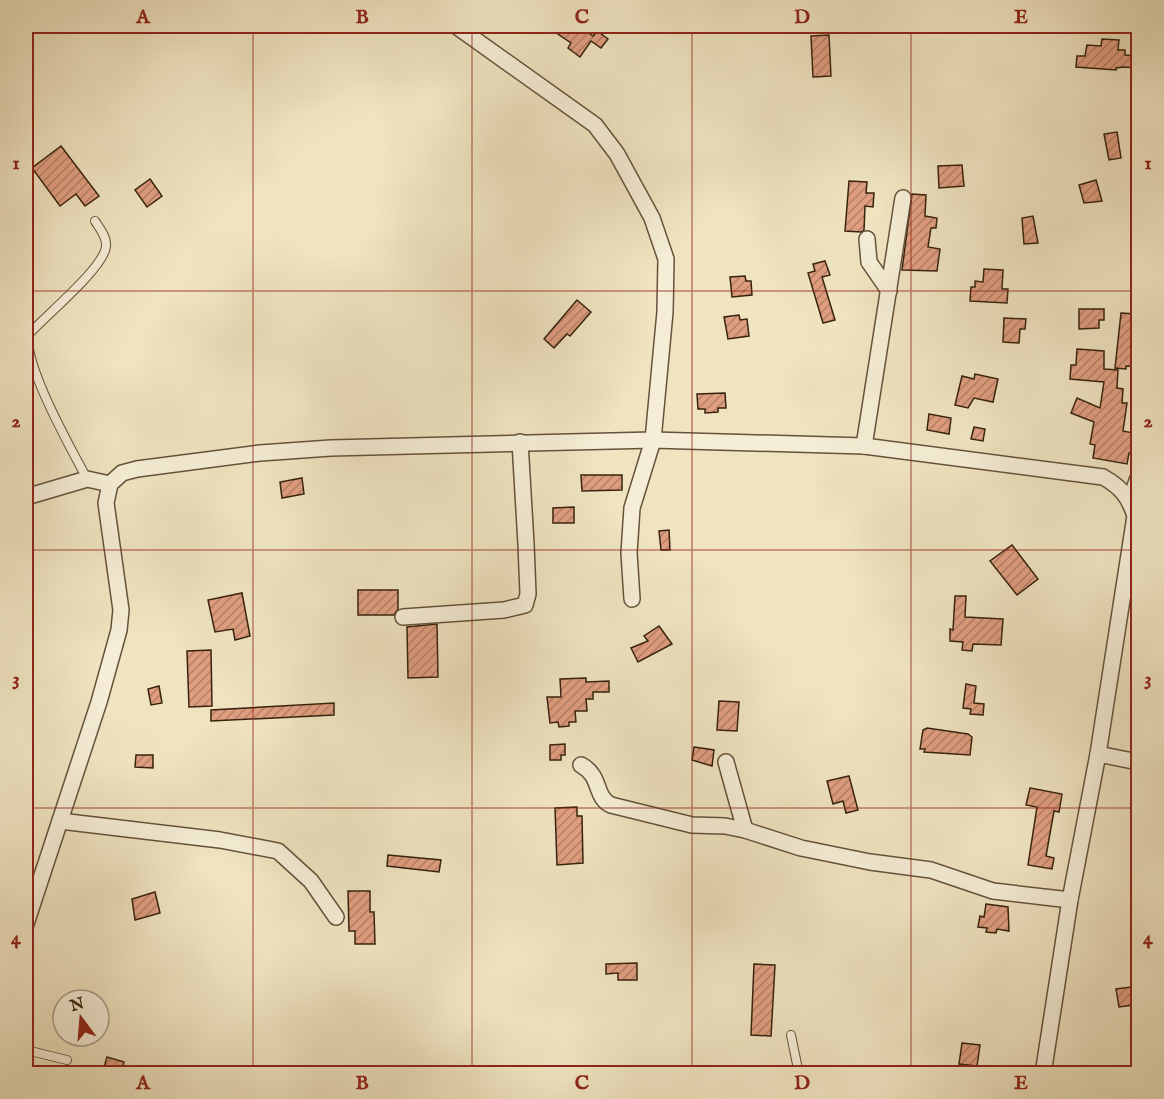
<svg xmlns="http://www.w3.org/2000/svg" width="1164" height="1099" viewBox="0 0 1164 1099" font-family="'IM FELL English',serif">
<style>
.building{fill:url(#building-hatch);stroke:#37220d;stroke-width:1.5}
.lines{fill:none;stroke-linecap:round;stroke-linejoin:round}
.lane-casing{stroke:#65523a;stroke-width:10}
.street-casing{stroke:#65523a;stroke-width:18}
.lane{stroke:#f5edd6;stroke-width:8}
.street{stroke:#f5edd6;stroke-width:15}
.grid{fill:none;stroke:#8f2418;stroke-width:1.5;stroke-opacity:0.55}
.neatline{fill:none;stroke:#8f2418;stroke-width:2}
.grid-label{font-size:20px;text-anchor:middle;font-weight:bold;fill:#8f2418}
</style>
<defs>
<pattern id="building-hatch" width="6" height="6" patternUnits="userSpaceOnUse" patternTransform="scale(1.5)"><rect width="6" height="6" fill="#e09e80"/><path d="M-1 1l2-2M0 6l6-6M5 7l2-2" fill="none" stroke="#b68067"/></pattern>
</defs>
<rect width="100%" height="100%" fill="#efe3c0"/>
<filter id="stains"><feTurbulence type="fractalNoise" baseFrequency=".00333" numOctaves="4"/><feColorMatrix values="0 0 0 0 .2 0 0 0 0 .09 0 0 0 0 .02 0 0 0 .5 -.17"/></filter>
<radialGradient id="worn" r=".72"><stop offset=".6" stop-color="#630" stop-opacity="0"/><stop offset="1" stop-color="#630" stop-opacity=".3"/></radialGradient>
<g class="building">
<path d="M560,26H578L593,36L597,31L608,39L601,48L591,41L580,57L568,48L571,43L555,32Z"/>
<path d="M829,35L831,76L813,77L811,36Z"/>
<path d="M1102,39L1119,40L1118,50H1125V55L1138,56L1137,68L1124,67L1116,68V70L1076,67L1077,56H1085L1087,45L1101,46Z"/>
<path d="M1117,132L1121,158L1109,160L1104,134Z"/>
<path d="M61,146L99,196L85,206L76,194L60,206L32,168Z"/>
<path d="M962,165L964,186L939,188L938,166Z"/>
<path d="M150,179L162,196L147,207L135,190Z"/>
<path d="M1096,180L1102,201L1084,203L1079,185Z"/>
<path d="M849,181L867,182L866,193H874L873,207L865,206L864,230L861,232L845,231Z"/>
<path d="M912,194L926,195L925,216L937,218L936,228H931L928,247L940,249L937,271L902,270Z"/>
<path d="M1033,216L1038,243L1024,244L1022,218Z"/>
<path d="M825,261L830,275L822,277L835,320L823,323L808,273L815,271L813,264Z"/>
<path d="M984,269L1003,270L1002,289H1008L1007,303L970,301L971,287H975V281L983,282Z"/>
<path d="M745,276L746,281H751L752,295L732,297L730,277Z"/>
<path d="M577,300L591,312L570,336L567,334L554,348L544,339Z"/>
<path d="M1079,309H1104V320H1099V328L1079,329Z"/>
<path d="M1121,313L1136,314L1134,329H1138L1136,367L1126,366V369L1115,368Z"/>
<path d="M739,315L740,320L747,319L749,336L728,339L724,317Z"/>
<path d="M1004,318L1026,319L1025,329H1020L1019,343L1003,342Z"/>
<path d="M1077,349L1104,351V369L1118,370L1117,388L1123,389L1122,403H1127L1123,431L1138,434V444H1136L1134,453H1129L1127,464L1093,458L1095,445L1090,444L1094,422L1071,413L1077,398L1100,408L1104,382L1070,379L1071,365H1076Z"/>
<path d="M975,374L998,379L993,402L974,398L968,408L955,405L962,376L974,379Z"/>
<path d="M725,393L726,408H718V412L705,413V409H698L697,394Z"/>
<path d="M929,414L951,418L949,434L927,430Z"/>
<path d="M974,427L985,429L983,441L971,439Z"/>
<path d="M581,475H622V490L582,491Z"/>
<path d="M302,478L304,494L282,498L280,482Z"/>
<path d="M574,507V523H553V508Z"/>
<path d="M669,530L670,550H661L659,531Z"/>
<path d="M1012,545L1038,579L1017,595L990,561Z"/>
<path d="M358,590H398V609L394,615H358Z"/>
<path d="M242,593L250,636L235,640L233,629L215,632L208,600Z"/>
<path d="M955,596H966L965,617L1003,619L1001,645L973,644L972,651L962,650L963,642L950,641V629L953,630Z"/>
<path d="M437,624L438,677L408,678L407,627Z"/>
<path d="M659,626L672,644L638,662L631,648L648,641L644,636Z"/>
<path d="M211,650L212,706L189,707L187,651Z"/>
<path d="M586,678V682L609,681V692H593V699H586L587,711H575L576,722H569V726L559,727L558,722L550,723L547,697H561L560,679Z"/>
<path d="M966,684L976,686L974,703L984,704L983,715L970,714L971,709L963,708Z"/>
<path d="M159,686L162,703L151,705L148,689Z"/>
<path d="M719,701L739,702L737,731L717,730Z"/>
<path d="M334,703V715L211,721V710Z"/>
<path d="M927,728L968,734L972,737L970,755L924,752L925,749H920L923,730Z"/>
<path d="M565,744V755H561V760H550V745Z"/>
<path d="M694,747L714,750L712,766L692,760Z"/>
<path d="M136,755H153V768L135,767Z"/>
<path d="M849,776L858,810L846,813L843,801L833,804L827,781Z"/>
<path d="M1030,788L1062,794L1059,812L1054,811L1046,856L1054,858L1052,869L1028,865L1037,807L1026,805Z"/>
<path d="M577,807V816H582L583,863L557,865L555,808Z"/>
<path d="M388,855L441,860L439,872L387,866Z"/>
<path d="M348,891H370V912H374L375,944H355V931H349Z"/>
<path d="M155,892L160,913L135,920L132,899Z"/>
<path d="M986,904L1008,907L1009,931L997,929L996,933L986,932L987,928L978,927L980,916L984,917Z"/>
<path d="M637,963V980H618V973L606,974V964Z"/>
<path d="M754,964L775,965L771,1036L751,1035Z"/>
<path d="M1131,987L1134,1005L1119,1007L1116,989Z"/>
<path d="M962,1043L980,1045L977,1066L959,1064Z"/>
<path d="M107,1057L124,1062L121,1074H102Z"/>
</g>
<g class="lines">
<g class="lane-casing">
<g id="lane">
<path d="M87,479C72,450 22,363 29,334C45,316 105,267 106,246C107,237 100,229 95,221"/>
<path d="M791,1035L799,1074"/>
<path d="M26,1050L67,1060"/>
</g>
</g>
<g class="street-casing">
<g id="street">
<path d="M456,26L595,125L617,154L652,218L666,259L665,312L653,440L632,508L629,553L632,599"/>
<path d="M867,239L869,262L889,291"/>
<path d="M864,446L903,198"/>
<path d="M26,497L87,479L110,484"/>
<path d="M1130,500L1138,478"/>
<path d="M403,617L504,610L525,605L528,594L526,544L520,442"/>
<path d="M726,762L745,830"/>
<path d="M581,765C602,776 594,797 611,805L692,825L725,826L745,830L801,848L870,862L931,870L993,891L1070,900"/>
<path d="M60,821L220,840L278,851L311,881L336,917"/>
<path d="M26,924L99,702L119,630L121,610L106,503L110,484L122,473L137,469L260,453L331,448L653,440L864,446L1103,477C1121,487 1129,497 1135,516L1098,754L1138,762"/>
<path d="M1043,1074L1070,900L1098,754"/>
</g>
</g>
<use href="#lane" class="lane"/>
<use href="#street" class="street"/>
</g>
<path class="grid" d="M253,26V1074M472,26V1074M692,26V1074M911,26V1074M26,291H1138M26,550H1138M26,808H1138"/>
<rect width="1164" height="1099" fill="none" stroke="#efe3c0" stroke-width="66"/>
<g transform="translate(81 1018) rotate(344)"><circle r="28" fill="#f5edd6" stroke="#a99c86" stroke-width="1.5"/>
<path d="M0-4.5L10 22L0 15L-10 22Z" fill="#8f2418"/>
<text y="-9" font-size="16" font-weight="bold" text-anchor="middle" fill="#37220d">N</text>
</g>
<rect x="33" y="33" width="1098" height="1033" class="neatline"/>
<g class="grid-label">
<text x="143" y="23">A</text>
<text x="362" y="23">B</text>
<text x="582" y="23">C</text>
<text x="802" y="23">D</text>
<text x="1021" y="23">E</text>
<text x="16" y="169">1</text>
<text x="1148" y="169">1</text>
<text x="16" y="427">2</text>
<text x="1148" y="427">2</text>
<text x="16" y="685">3</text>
<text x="1148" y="685">3</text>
<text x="16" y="944">4</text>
<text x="1148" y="944">4</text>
<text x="143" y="1089">A</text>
<text x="362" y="1089">B</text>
<text x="582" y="1089">C</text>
<text x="802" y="1089">D</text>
<text x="1021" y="1089">E</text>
</g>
<rect width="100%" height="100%" filter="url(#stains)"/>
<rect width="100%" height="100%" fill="url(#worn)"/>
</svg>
